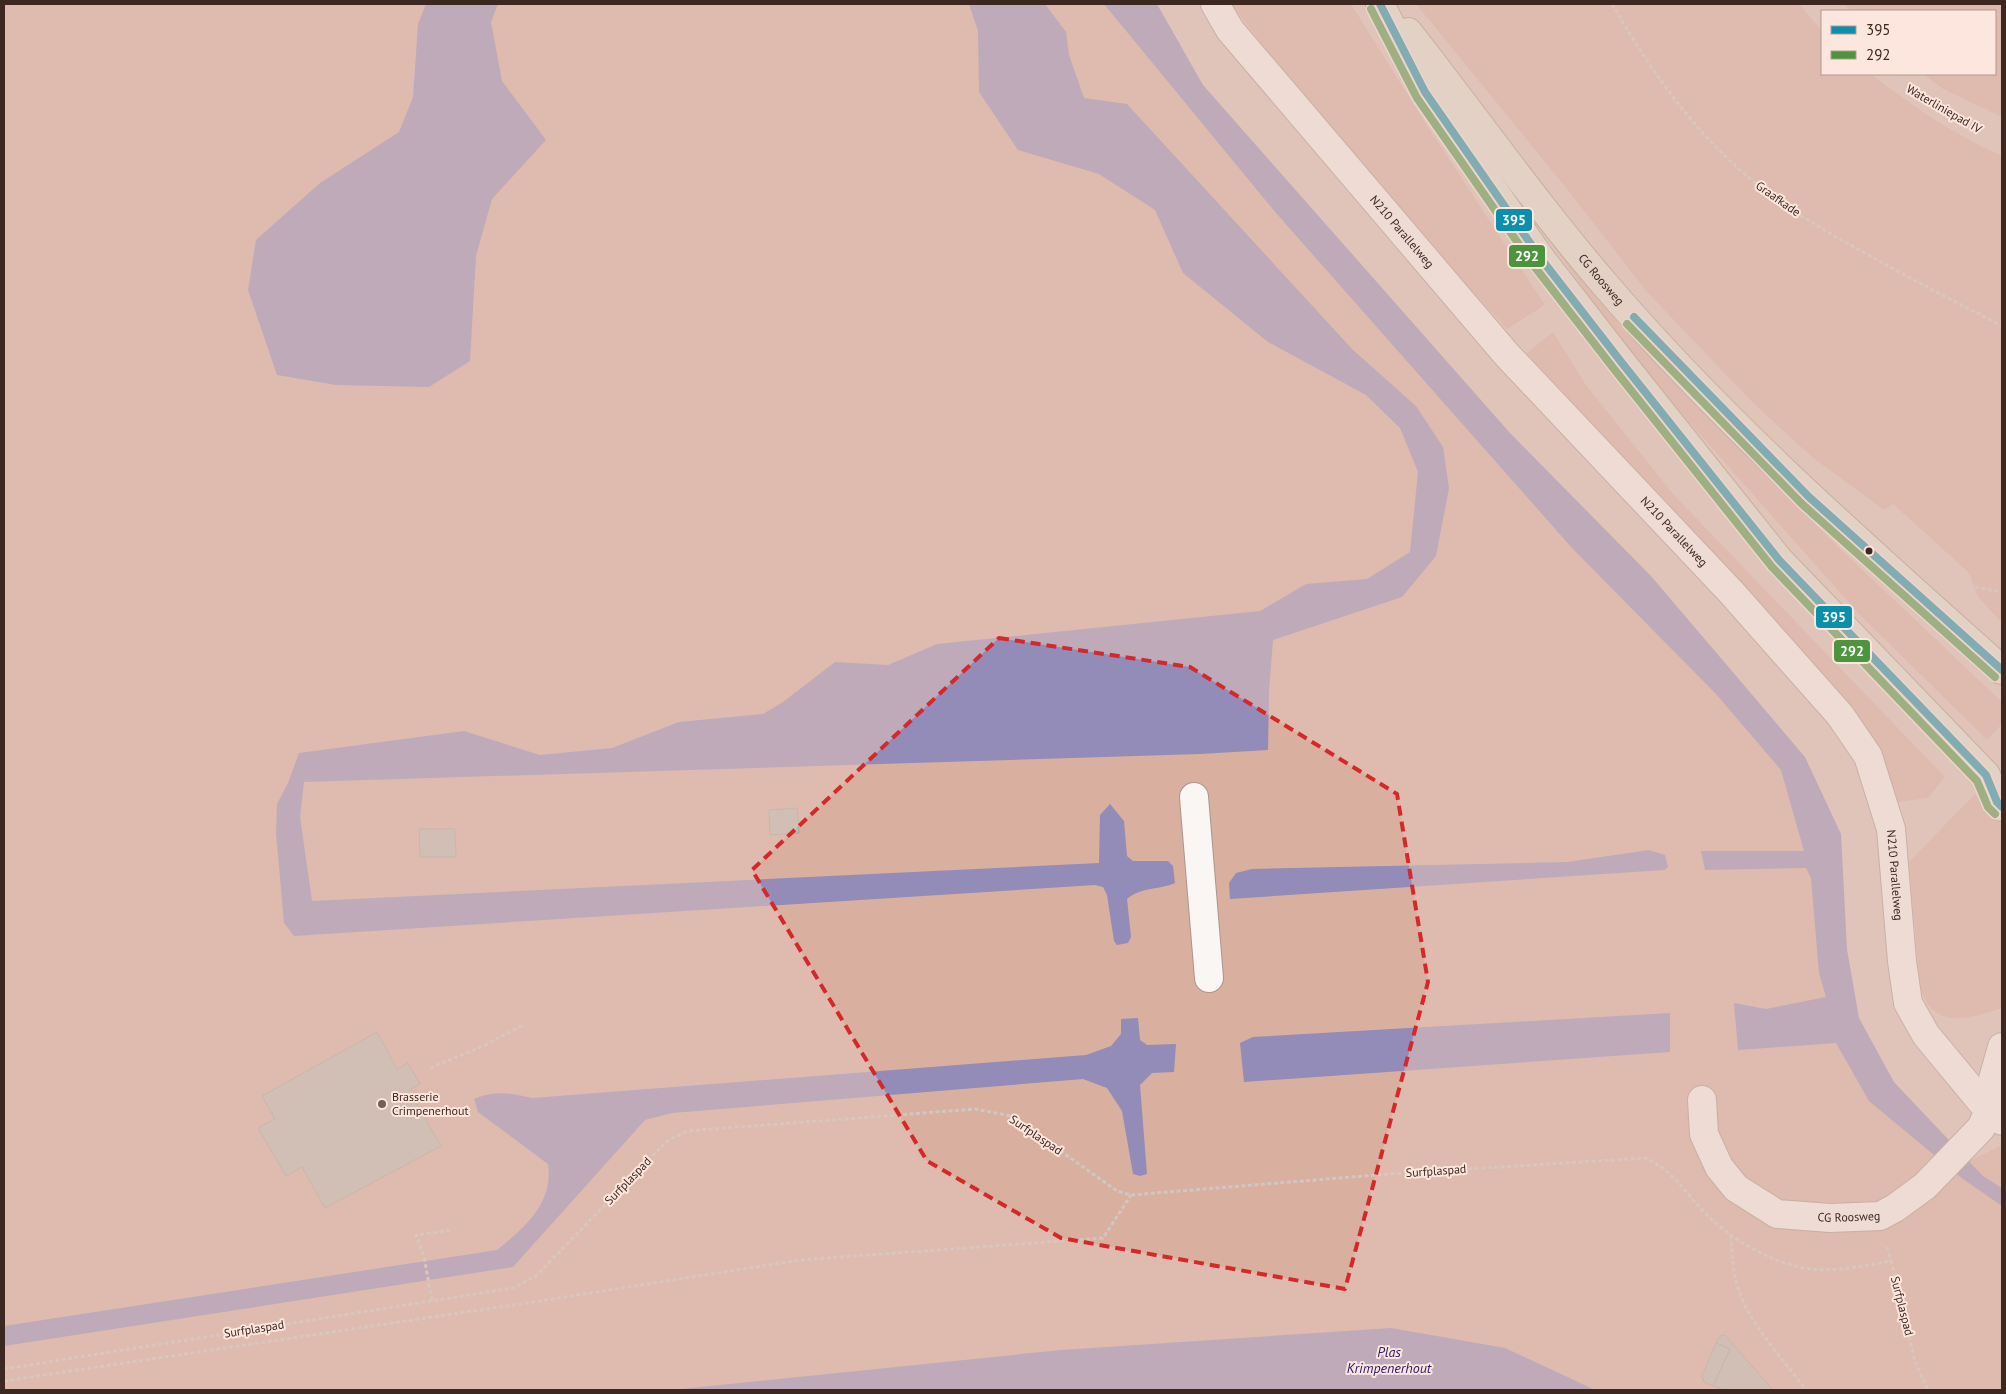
<svg xmlns="http://www.w3.org/2000/svg" width="2006" height="1394" viewBox="0 0 2006 1394" font-family="'PT Sans',sans-serif">
<style>
.green{fill:#d9af9f}
.water{fill:#938bb8}
.building{fill:#bcb9af;stroke:#a8a59b}
.lines{fill:none;stroke-linecap:round;stroke-linejoin:round}
.minor-casing{stroke:#ac958d;stroke-width:30}
.major-casing{stroke:#a49480;stroke-width:30}
.path{stroke:#d0c7c4;stroke-width:3;stroke-dasharray:4 2.5;stroke-linecap:butt}
.minor{stroke:#faf6f4;stroke-width:28}
.major{stroke:#e5e0d6;stroke-width:28}
.bus-1-casing{stroke:#fce6dd;stroke-width:11}
.bus-2-casing{stroke:#fce6dd;stroke-width:11}
.bus-1{stroke:#0c8fab;stroke-width:8}
.bus-2{stroke:#4c943e;stroke-width:8}
.marked{fill:none;stroke:#d62828;stroke-width:4;stroke-dasharray:10 6;stroke-linejoin:round}
.bus-dot{fill:#3c2820;stroke:#fce6dd;stroke-width:2}
.poi-dot{fill:#765f56;stroke:#fce6dd;stroke-width:2}
.labels{text-anchor:middle;stroke-width:4;stroke-linejoin:round;paint-order:stroke}
.street-label{font-size:12px;fill:#3c2820;stroke:#fce6dd}
.poi-label{font-size:12px;fill:#3c2820;stroke:#fce6dd;text-anchor:start}
.water-label{font-size:14px;font-style:italic;fill:#27196d;stroke:#fce6dd}
.line-badge{stroke:#fce6dd;stroke-width:2}
.badge-label{font-size:14px;text-anchor:middle;font-weight:bold;fill:#fff}
</style>
<rect width="100%" height="100%" fill="#e1c4b9"/>
<g class="green">
<path d="M4,4H1139L1194,92L1745,707L1818,819L1849,1043L2002,1195V1390H4Z"/>
<path d="M1231,4H1351L1428,127L1545,305L1507,329L1414,228L1305,101Z"/>
<path d="M1416,4H1799L1822,31V74H1871C1911,105 1956,136 2002,156V623L1978,597L1969,573L1893,504L1884,510L1812,457L1754,404L1646,291L1567,189Z"/>
<path d="M1844,4H2002V117L1943,89L1923,74H1995V11H1851Z"/>
<path d="M1509,184L1621,327L1831,540L2002,702V724L1987,740L1858,613L1687,420L1615,333Z"/>
<path d="M1553,332L1586,385L1674,495L1945,777L1928,798L1891,803L1875,760L1523,356Z"/>
<path d="M1975,794L2002,822V1008C1969,1019 1933,1031 1920,987L1909,862Z"/>
<path d="M2002,1145V1188L1983,1176L1969,1161Z"/>
</g>
<g class="water">
<path d="M426,4H498L491,22L502,81L546,140L492,199L476,256L470,361L429,387L336,385L277,375L248,290L256,240L320,183L399,132L413,97L418,24Z"/>
<path d="M969,4H1045L1066,32L1069,55L1084,98L1127,104L1353,350L1416,406L1443,447L1449,488L1436,556L1402,597L1273,640L1269,692L1268,750L1200,754L304,782L300,817L312,901L1099,863L1100,815L1110,804L1124,821L1127,856L1133,861H1168L1173,866L1175,883C1159,890 1140,887 1127,899L1131,937L1128,943L1117,945L1114,941L1107,895L1103,887L1095,885L294,936L284,923L276,833L277,804L288,783L299,753L464,731L540,755L612,748L679,722L763,714L783,702L835,662L888,665L937,644L1260,611L1306,584L1367,579L1410,552L1418,472L1400,428L1366,395L1268,342L1183,273L1155,210L1099,174L1018,150L979,92L978,31Z"/>
<path d="M1104,4H1157L1203,85L1510,433L1651,576L1805,757L1841,834L1847,949L1859,1018L1894,1082L1983,1176L2002,1188V1206L1963,1179L1869,1101L1836,1043L1738,1050L1734,1003L1766,1009L1826,997L1819,973L1811,878L1806,868L1705,870L1701,851H1804L1781,770L1716,694L1572,548L1276,213Z"/>
<path d="M1649,850L1665,855L1668,867L1664,870L1230,899L1229,883L1236,873L1252,869L1567,862Z"/>
<path d="M1670,1013V1052L1244,1082L1240,1043L1253,1037Z"/>
<path d="M1138,1018L1140,1040L1147,1045L1176,1044L1174,1072L1152,1073L1140,1085L1147,1174L1140,1176L1133,1174L1122,1111L1107,1088L1083,1079L672,1113L645,1120L513,1267L4,1346V1326L497,1250C524,1228 554,1203 548,1164L478,1112L474,1099C497,1090 508,1093 532,1098L1086,1055L1111,1046L1121,1034V1019Z"/>
<path d="M1391,1328L1505,1348L1595,1390H671L1061,1350Z"/>
</g>
<g class="building">
<path d="M797,808L799,833L770,835L769,810Z"/>
<path d="M419,829H455L456,857H420Z"/>
<path d="M377,1032L397,1069L408,1063L420,1084L409,1090L441,1146L325,1208L302,1167L286,1176L258,1128L275,1119L262,1096Z"/>
<path d="M1725,1335L1773,1390H1724L1713,1386L1730,1349L1716,1343L1720,1336Z"/>
<path d="M1716,1343L1730,1349L1713,1386L1704,1382L1702,1376Z"/>
</g>
<g class="lines">
<g class="minor-casing">
<g id="minor">
<path id="s1" d="M1215,4L1230,30L1507,355L1731,592L1840,715L1868,756L1891,829L1902,961L1908,1003L1926,1035L1989,1111L2002,1121"/>
<path d="M1194,797L1209,978"/>
<path id="s2" d="M1702,1100L1704,1134L1719,1167L1736,1188L1777,1214L1830,1218L1880,1216L1895,1208L1925,1186L1981,1128L1989,1111L1993,1079L2002,1047"/>
</g>
</g>
<g class="major-casing">
<g id="major">
<path d="M1380,4L1425,92L1542,260L1622,363L1779,560L1986,775L1997,802L2002,807"/>
<path id="s3" d="M1408,32C1475,117 1537,206 1608,288C1727,427 1866,548 2002,670"/>
</g>
</g>
<g class="path">
<path d="M1612,4C1650,69 1694,133 1753,181C1786,209 1824,230 1861,251C1908,277 1955,302 2002,326"/>
<path d="M1807,4L1822,20"/>
<path d="M1887,74L1905,87L2002,142"/>
<path d="M1969,586L2002,592"/>
<path d="M1923,824L1941,821L1961,801"/>
<path d="M430,1068L483,1046L525,1024"/>
<path d="M1731,1235C1732,1254 1733,1271 1738,1288C1749,1324 1784,1360 1806,1390"/>
<path d="M1887,1247L1891,1261"/>
<path d="M432,1300L424,1257L416,1235L453,1230"/>
<path d="M4,1369L513,1288L536,1276L667,1141L687,1131L975,1109L1011,1116L1117,1191L1131,1195L1388,1174L1646,1158C1675,1172 1685,1193 1707,1215C1731,1239 1769,1261 1803,1268C1831,1273 1863,1266 1891,1261L1915,1362L1928,1390"/>
<path d="M4,1381L520,1304L800,1260L1103,1238L1131,1195"/>
</g>
<use href="#minor" class="minor"/>
<use href="#major" class="major"/>
<g class="bus-1-casing">
<g id="bus-1">
<path d="M1380,4L1425,92L1542,260L1622,363L1779,560L1986,775L1997,802L2002,807"/>
<path d="M1634,317L1809,497L2002,670"/>
</g>
</g>
<g class="bus-2-casing">
<g id="bus-2">
<path d="M1371,9L1417,98L1534,266L1614,369L1772,567L1977,781L1988,807L1995,814"/>
<path d="M1627,324L1802,504L1995,677"/>
</g>
</g>
<use href="#bus-1" class="bus-1"/>
<use href="#bus-2" class="bus-2"/>
</g>
<path d="M0 0H2006V1394H0ZM999,638L1190,667L1397,794L1428,982L1345,1289L1061,1238L927,1161L752,870Z" fill="#e1c4b9" fill-opacity=".55" fill-rule="evenodd"/>
<path class="marked" d="M999,638L1190,667L1397,794L1428,982L1345,1289L1061,1238L927,1161L752,870Z"/>
<circle class="bus-dot" cx="1869" cy="551" r="4.5"/>
<circle class="poi-dot" cx="382" cy="1104" r="5"/>
<g class="labels">
<g class="street-label">
<text transform="translate(1944 109) rotate(30)" y="4">Waterliniepad IV</text>
<text transform="translate(1778 199) rotate(35)" y="4">Graafkade</text>
<text dy="4" stroke="none"><textPath href="#s1" startOffset="295">N210 Parallelweg</textPath></text>
<text dy="4" stroke="none"><textPath href="#s3" startOffset="314">CG Roosweg</textPath></text>
<text dy="4" stroke="none"><textPath href="#s1" startOffset="700">N210 Parallelweg</textPath></text>
<text dy="4" stroke="none"><textPath href="#s1" startOffset="1120">N210 Parallelweg</textPath></text>
<text transform="translate(1036 1135) rotate(34)" y="4">Surfplaspad</text>
<text transform="translate(1436 1171) rotate(-4)" y="4">Surfplaspad</text>
<text transform="translate(628 1181) rotate(-46)" y="4">Surfplaspad</text>
<text dy="4" stroke="none"><textPath href="#s2" startOffset="218">CG Roosweg</textPath></text>
<text transform="translate(1902 1306) rotate(76)" y="4">Surfplaspad</text>
<text transform="translate(254 1329) rotate(-9)" y="4">Surfplaspad</text>
</g>
<g class="poi-label">
<text x="392" y="1101">Brasserie<tspan x="392" dy="14">Crimpenerhout</tspan></text>
</g>
<g class="water-label">
<text x="1389" y="1357">Plas<tspan x="1389" dy="16">Krimpenerhout</tspan></text>
</g>
</g>
<g class="line-badge">
<rect x="1495" y="208" width="38" height="24" rx="5" fill="#0c8fab"/>
<rect x="1508" y="244" width="38" height="24" rx="5" fill="#4c943e"/>
<rect x="1815" y="605" width="38" height="24" rx="5" fill="#0c8fab"/>
<rect x="1833" y="639" width="38" height="24" rx="5" fill="#4c943e"/>
</g>
<g class="badge-label">
<text x="1514" y="225">395</text>
<text x="1527" y="261">292</text>
<text x="1834" y="622">395</text>
<text x="1852" y="656">292</text>
</g>
<rect width="2006" height="1394" fill="none" stroke="#3c2820" stroke-width="10"/>
<rect x="1821" y="10" width="175" height="65" fill="#fce6dd" stroke="#af9a91"/>
<rect x="1831" y="26" width="25" height="8" fill="#0c8fab" stroke="#af9a91"/>
<text x="1866" y="35" font-size="15" fill="#3c2820">395</text>
<rect x="1831" y="51" width="25" height="8" fill="#4c943e" stroke="#af9a91"/>
<text x="1866" y="60" font-size="15" fill="#3c2820">292</text>
</svg>
